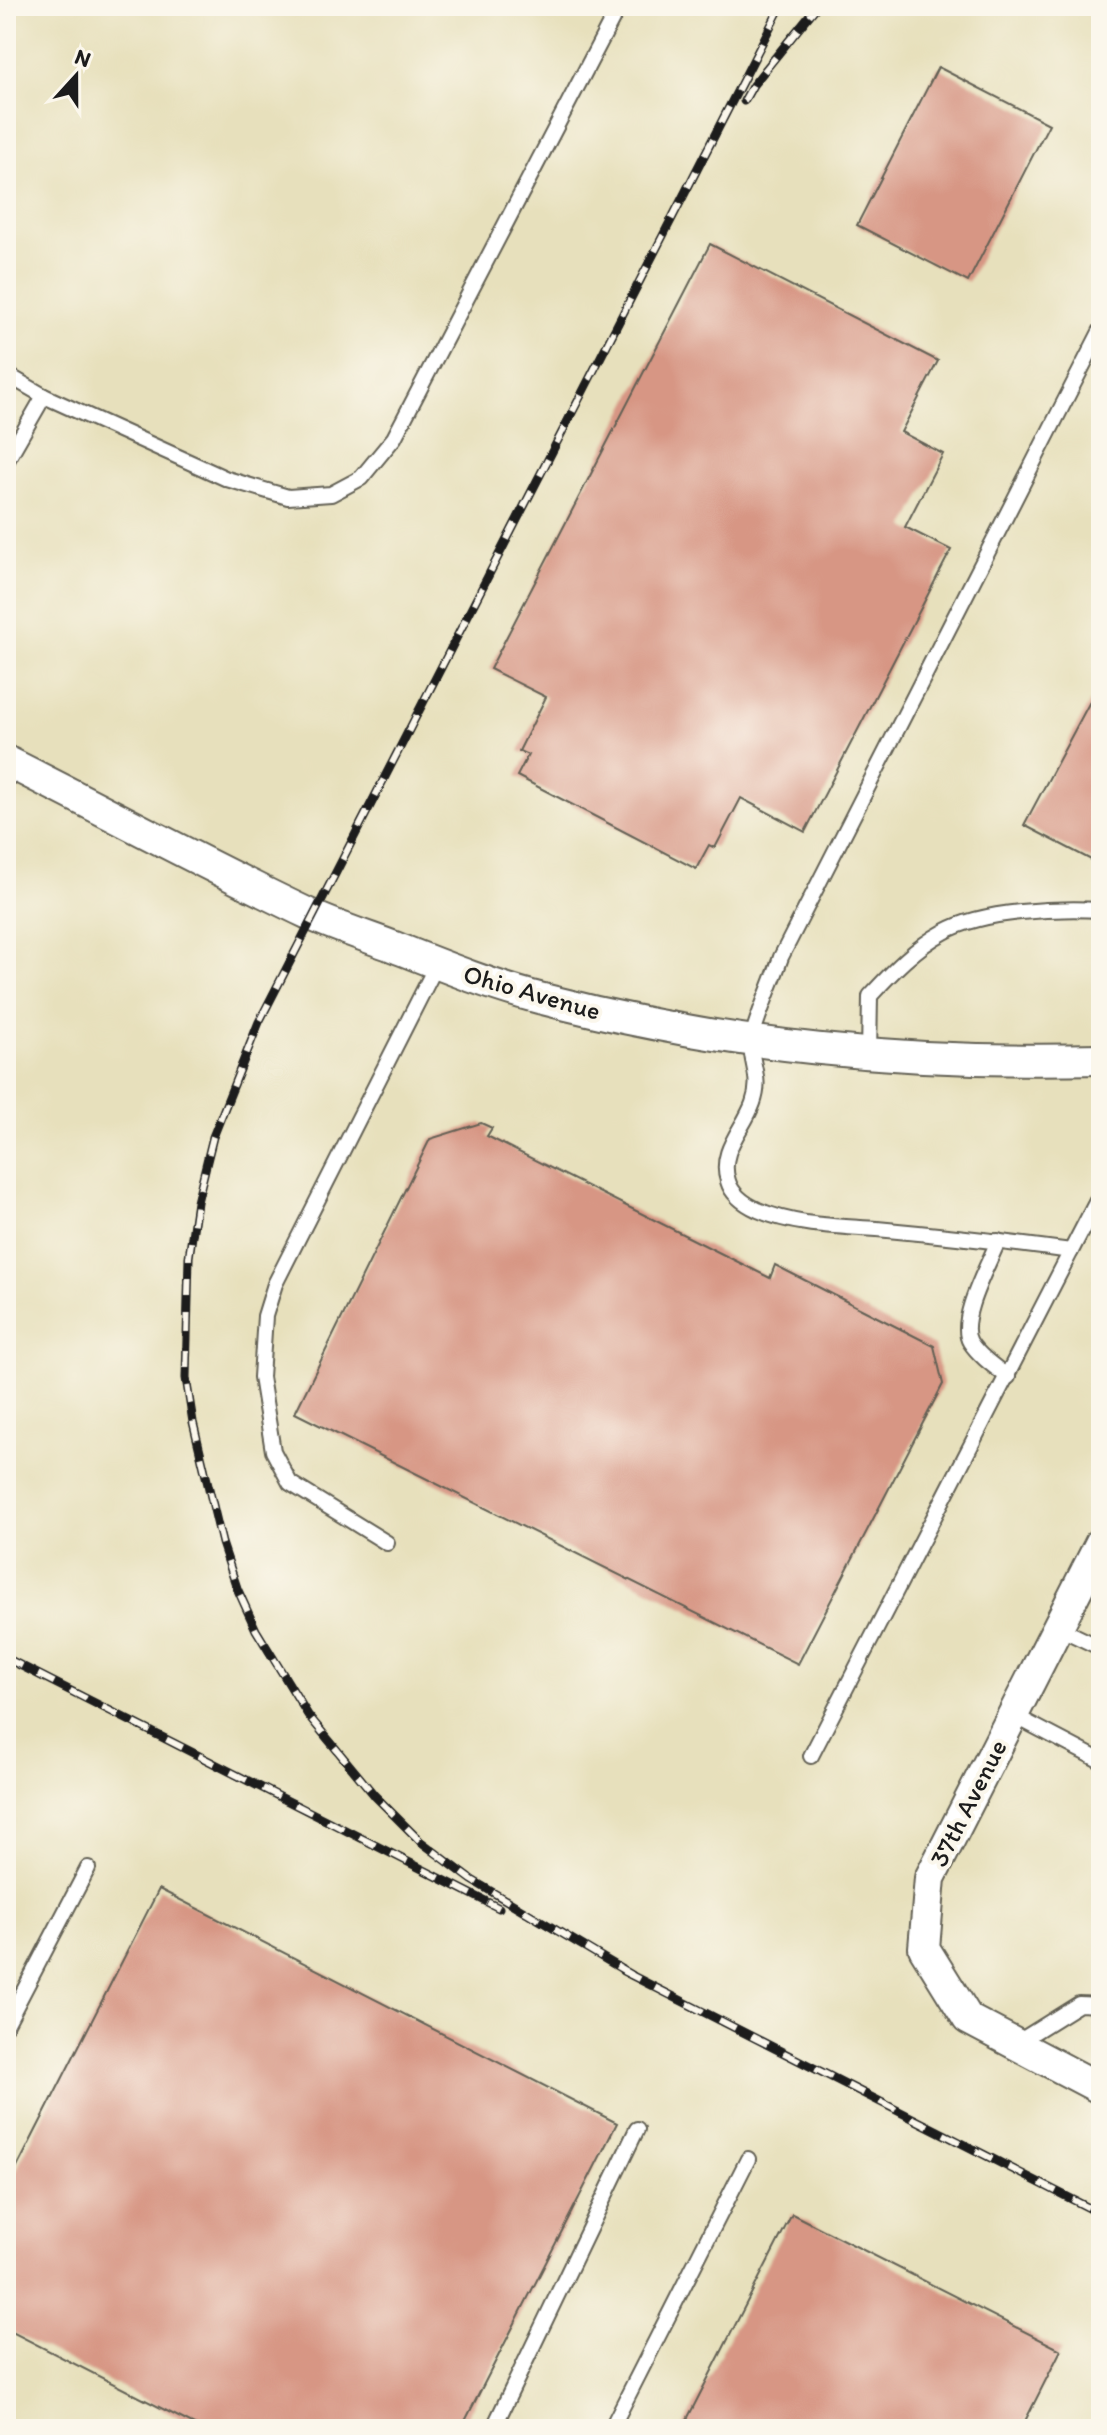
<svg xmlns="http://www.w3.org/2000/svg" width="1107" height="2435" viewBox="0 0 1107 2435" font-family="Itim,sans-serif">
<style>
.building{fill:#d79684}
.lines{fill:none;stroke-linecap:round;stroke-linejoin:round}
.service-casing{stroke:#636154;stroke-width:18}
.minor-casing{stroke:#636154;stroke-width:34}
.service{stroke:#fff;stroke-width:14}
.minor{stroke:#fff;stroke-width:30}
.rail-casing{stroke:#1c1c1c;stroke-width:9}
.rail{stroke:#fbf7ec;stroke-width:6;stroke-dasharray:18;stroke-linecap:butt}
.labels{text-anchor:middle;stroke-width:8;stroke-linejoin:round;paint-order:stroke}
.street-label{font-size:26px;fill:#1c1c1c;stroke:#fbf7ec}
</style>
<rect width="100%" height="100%" fill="#fbf7ec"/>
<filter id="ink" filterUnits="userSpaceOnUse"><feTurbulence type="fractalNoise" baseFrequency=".0125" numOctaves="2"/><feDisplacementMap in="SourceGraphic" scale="16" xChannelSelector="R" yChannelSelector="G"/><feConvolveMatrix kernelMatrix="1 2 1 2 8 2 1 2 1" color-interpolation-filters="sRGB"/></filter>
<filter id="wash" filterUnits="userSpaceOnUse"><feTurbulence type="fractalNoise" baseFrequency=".006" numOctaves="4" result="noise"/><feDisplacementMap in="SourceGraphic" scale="32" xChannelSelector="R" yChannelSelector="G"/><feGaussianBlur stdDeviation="1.8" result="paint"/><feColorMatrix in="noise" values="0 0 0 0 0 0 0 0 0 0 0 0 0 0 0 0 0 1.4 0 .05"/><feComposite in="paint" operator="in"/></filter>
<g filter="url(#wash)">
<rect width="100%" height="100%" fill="#e7e0bc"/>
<g id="blocks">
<g class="building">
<path d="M938,67L1049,124L968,282L857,225Z"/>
<path d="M710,244L938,361L901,432L943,454L905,527L951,550L805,832L741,798L715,848L709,845L696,869L517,776L528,755L519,751L546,697L490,669Z"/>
<path d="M1101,681V865L1024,825Z"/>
<path d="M481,1123L492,1128L487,1136L770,1278L775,1265L934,1346L943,1384L798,1664L295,1413L430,1139Z"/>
<path d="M159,1889L617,2123L461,2429H202L6,2329V2189Z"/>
<path d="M792,2214L1061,2350L1021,2429H682Z"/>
</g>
</g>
</g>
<g filter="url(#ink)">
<use href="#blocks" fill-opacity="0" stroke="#636154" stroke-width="2"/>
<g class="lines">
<g class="service-casing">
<g id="service">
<path d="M1101,330L781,957C775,976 752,1028 751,1043C751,1065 762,1079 753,1103C744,1129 718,1151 728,1181C732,1195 745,1204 758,1210C795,1226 838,1226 877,1229C942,1235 1006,1242 1071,1251L1101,1193"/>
<path d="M6,374L44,396L227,479L288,497L331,494L361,478L394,438L619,6"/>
<path d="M6,462L44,396"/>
<path d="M869,1055L870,996C892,972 916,947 944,932C983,910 1057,908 1101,910"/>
<path d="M998,1241C989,1264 957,1320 970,1342C979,1356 995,1367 1008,1377"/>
<path d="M387,1543L290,1483L273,1451L261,1377L265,1316L275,1284L437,964"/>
<path d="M1057,1627L1101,1648"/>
<path d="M1013,1715L1101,1761"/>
<path d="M811,1756L1071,1251"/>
<path d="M6,2025L88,1868"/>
<path d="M1015,2044L1079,2004L1101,2005"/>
<path d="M493,2429L637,2129"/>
<path d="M611,2429L748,2159"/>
</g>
</g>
<g class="minor-casing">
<g id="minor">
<path d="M6,761C108,812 209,867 313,916C338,927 365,936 392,946C440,965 489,985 539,998C727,1047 908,1064 1101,1059"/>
<path d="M1101,1542L930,1878L924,1948L968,2019L1101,2089"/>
</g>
</g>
<use href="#service" class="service"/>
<use href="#minor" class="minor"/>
<g class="rail-casing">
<g id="rail">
<path d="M744,101L753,85L817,6"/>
<path d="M6,1658L499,1908"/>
<path d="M623,1971L1101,2214"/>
<path d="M632,1975L472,1880L420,1841L375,1796L308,1715L256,1630L237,1588L222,1543L193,1422L186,1378L189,1257L197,1202L213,1137L259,1022L781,6"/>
</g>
</g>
<use href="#rail" class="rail"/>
</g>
</g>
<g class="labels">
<g class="street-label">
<text transform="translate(532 992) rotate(16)" y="9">Ohio Avenue</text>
<text transform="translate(968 1803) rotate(-63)" y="9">37th Avenue</text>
</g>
</g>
<rect width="1107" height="2435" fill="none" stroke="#fbf7ec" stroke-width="32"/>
<g transform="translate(76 76) rotate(21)" stroke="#fbf7ec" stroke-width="6" paint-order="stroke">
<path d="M0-6L14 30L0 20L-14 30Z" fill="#1c1c1c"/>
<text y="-12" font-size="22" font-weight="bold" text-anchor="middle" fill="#1c1c1c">N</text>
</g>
</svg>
